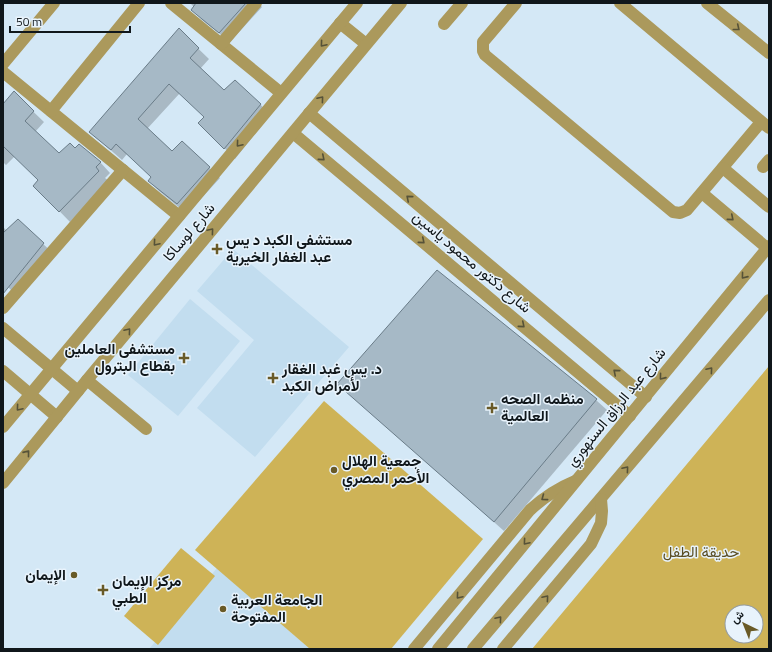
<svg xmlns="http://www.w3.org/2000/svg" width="772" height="652" viewBox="0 0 772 652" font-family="'Titillium Web',Vazirmatn,sans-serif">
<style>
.built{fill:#c2ddef}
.green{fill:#ceb357;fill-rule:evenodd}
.shadow{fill:#0003}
.building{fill:#a6b9c6;stroke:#6a7c88}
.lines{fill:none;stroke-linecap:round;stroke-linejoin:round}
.minor{stroke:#ab995c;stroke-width:12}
.oneway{stroke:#565238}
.poi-dot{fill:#695a27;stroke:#e8f3fc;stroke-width:1.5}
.labels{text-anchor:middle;stroke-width:3;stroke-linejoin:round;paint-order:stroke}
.street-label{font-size:15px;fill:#10171b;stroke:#e8f3fc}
.poi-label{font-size:15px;font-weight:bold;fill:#10171b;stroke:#e8f3fc;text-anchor:start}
.park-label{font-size:15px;fill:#5a4e24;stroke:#e8f3fc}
</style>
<rect width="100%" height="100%" fill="#d4e8f6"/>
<g class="built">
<path d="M233,249L349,347L255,457L197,408L254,340L197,291Z"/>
<path d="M190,299L240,341L178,416L128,375Z"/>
<path d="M217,568L310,649H149Z"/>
</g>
<g class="green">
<path d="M769,366V649H532ZM732,612H756V636H732Z"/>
<path d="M324,401L483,539L391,649H310L195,550Z"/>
<path d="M181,548L215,576L158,645L124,616Z"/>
</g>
<g class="shadow">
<path d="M190,3H258L262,7L230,42L202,20L192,9L194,7Z"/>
<path d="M179,30L209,59L200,69L224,92L260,104L270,115L235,159L200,123L205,117L180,93L147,129L172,152L182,142L220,178L187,214L159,191L149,181L152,177L127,154L122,160L90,132Z"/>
<path d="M14,93L44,122L35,132L59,154L75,150L100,162L110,173L105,178L109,181L70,222L35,186L39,180L15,156L6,165L3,162V106Z"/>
<path d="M18,221L54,254L19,298L3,282V227L7,231Z"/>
<path d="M437,272L596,400L607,410L504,531L339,384Z"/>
</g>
<g class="building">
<path d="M196,3H246L219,33L191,10Z"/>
<path d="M179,28L199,48L190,58L224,90L235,80L261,104L224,149L198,123L204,117L169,84L138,119L172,151L182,141L210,167L177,204L148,181L151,177L116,144L111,150L89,132Z"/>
<path d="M14,91L34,111L25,121L59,153L70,143L75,148L79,144L101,162L96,167L99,171L59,212L33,186L38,180L3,146V104Z"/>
<path d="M18,219L44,243L3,294V233Z"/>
<path d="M437,270L597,399L494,522L337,384Z"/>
</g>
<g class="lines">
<g class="minor">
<path d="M171,3L281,93"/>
<path d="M516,3L483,42V51L485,55L673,212L680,213L687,210L761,122"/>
<path d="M620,3L769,128"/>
<path d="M707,3L769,53"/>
<path d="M340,23L366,44"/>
<path d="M444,24L462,3"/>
<path d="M221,44L256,3"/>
<path d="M3,64L54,3"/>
<path d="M3,72L179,216"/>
<path d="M51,111L139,3"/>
<path d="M309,113L646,397"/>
<path d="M293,133L630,416"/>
<path d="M763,167L769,160"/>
<path d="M723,168L769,207"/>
<path d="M702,193L767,248"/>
<path d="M3,308L123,170"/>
<path d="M3,328L78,391"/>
<path d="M3,371L57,417"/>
<path d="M87,380L146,429"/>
<path d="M3,427L357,3"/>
<path d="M3,483L87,380L401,3"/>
<path d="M414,649L530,510C544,497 558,488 575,481"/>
<path d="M438,649L769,246"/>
<path d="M473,649L769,300"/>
<path d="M503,649L591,544L601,523L602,511L601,499"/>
</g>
</g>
<defs><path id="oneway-chevron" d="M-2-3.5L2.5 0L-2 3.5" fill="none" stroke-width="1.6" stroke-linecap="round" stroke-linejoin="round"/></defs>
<g class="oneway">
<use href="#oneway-chevron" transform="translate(737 28) rotate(39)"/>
<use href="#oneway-chevron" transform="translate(323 44) rotate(130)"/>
<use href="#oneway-chevron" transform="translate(321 99) rotate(-50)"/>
<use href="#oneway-chevron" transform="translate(239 144) rotate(130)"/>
<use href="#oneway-chevron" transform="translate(322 158) rotate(40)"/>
<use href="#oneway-chevron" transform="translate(409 198) rotate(-140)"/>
<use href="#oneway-chevron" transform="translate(731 218) rotate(40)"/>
<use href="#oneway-chevron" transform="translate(211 231) rotate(-50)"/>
<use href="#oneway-chevron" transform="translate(422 241) rotate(40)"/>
<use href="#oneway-chevron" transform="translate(156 243) rotate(130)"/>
<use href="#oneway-chevron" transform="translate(744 276) rotate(129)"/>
<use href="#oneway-chevron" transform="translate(522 325) rotate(40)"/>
<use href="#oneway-chevron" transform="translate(128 331) rotate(-50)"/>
<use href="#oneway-chevron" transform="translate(710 370) rotate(-50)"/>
<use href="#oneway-chevron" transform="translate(616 372) rotate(-140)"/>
<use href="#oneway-chevron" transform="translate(662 377) rotate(129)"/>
<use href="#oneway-chevron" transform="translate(19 408) rotate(130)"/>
<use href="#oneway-chevron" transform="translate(27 453) rotate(-51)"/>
<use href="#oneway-chevron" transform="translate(626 469) rotate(-50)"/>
<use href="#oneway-chevron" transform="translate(544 498) rotate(143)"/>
<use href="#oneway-chevron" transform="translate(526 542) rotate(130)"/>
<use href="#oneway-chevron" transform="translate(459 596) rotate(130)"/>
<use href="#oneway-chevron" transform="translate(546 598) rotate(-50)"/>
<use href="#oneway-chevron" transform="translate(499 619) rotate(-50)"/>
</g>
<g class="poi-dot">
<path d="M215 243h4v4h4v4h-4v4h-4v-4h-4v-4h4z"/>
<path d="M182 352h4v4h4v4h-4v4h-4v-4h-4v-4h4z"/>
<path d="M271 372h4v4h4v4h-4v4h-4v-4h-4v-4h4z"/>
<path d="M490 402h4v4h4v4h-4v4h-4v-4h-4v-4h4z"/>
<circle cx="334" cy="470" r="4"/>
<circle cx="74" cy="575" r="4"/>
<path d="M101 584h4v4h4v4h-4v4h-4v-4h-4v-4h4z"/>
<circle cx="223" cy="609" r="4"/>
</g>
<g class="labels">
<g class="street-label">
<text transform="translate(189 232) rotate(-50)" y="5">شارع لوساكا</text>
<text transform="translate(472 262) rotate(40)" y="5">شارع دكتور محمود ياسين</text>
<text transform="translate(616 407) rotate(-51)" y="5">شارع عبد الرزاق السنهوري</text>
</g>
<g class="poi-label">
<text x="226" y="245">مستشفى الكبد د يس<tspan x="226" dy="17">عبد الغفار الخيرية</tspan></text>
<text x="175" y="354" text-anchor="end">مستشفى العاملين<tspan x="175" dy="17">بقطاع البترول</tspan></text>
<text x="282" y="374">د. يس غبد الغقار<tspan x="282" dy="17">لأمراض الكبد</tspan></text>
<text x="501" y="404">منظمه الصحه<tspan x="501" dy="17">العالمية</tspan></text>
<text x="342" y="466">جمعية الهلال<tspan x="342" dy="17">الأحمر المصري</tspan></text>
<text x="66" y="580" text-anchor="end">الإيمان</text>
<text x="112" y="586">مركز الإيمان<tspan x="112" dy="17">الطبي</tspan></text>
<text x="231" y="605">الجامعة العربية<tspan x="231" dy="17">المفتوحة</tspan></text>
</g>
<g class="park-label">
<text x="701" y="557">حديقة الطفل</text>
</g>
</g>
<rect width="772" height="652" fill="none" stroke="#10171b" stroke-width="8"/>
<g transform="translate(744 624) rotate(317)"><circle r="19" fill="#e8f3fc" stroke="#929ba2"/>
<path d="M0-3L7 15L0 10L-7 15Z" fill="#695a27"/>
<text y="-6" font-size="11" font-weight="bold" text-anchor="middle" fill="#10171b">ش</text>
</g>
<path d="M10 26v6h120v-6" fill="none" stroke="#10171b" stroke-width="2"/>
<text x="16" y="26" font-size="12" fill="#10171b" stroke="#e8f3fc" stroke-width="3" paint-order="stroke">50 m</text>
</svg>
